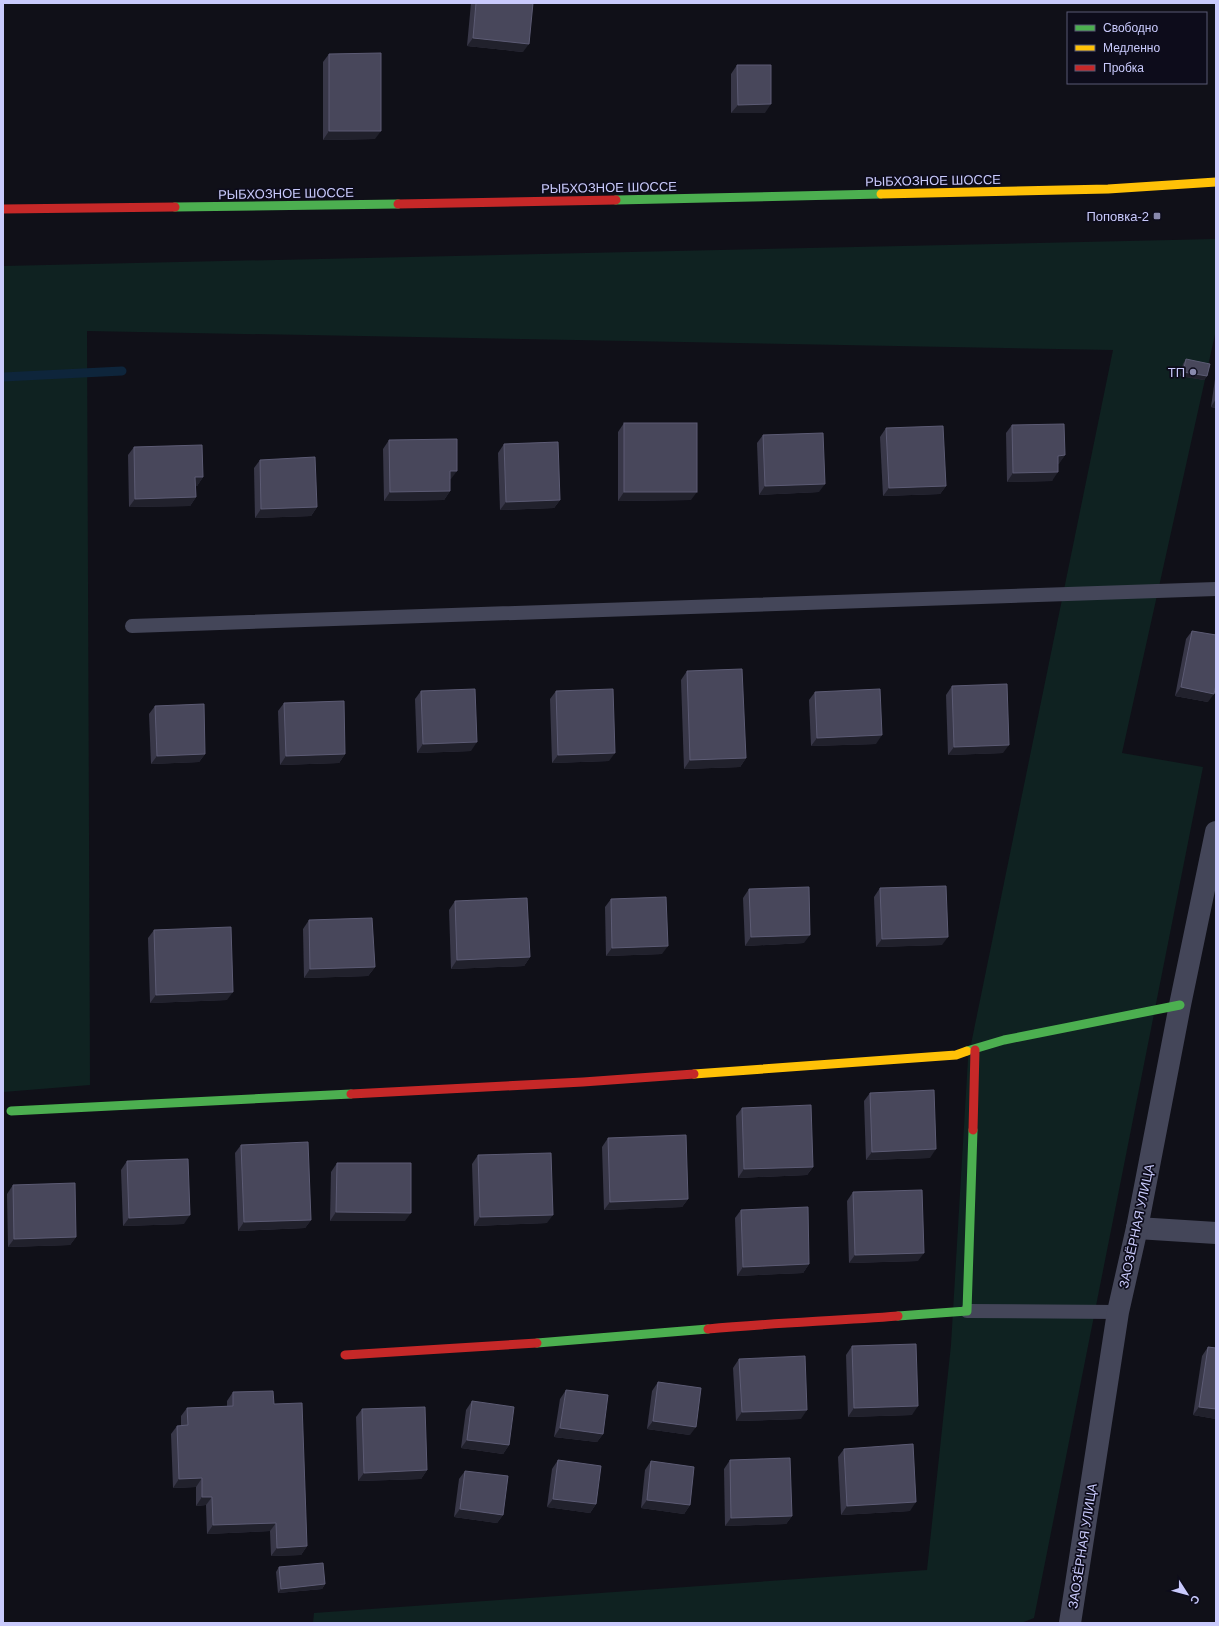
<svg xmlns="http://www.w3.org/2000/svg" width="1219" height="1626" viewBox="0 0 1219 1626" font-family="Helvetica,sans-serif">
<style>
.green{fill:#0f2221}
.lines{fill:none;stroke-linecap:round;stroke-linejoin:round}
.stream{stroke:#0e253b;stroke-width:9}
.lane{stroke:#444659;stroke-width:14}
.street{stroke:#444659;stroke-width:22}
.fast{stroke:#4caf50;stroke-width:9}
.slow{stroke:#ffc107;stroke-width:9}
.jam{stroke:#c62828;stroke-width:9}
.wall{fill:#383748}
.shaded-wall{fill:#21212c}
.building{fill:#48475b;stroke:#5c5b74}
.poi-dot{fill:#8889ac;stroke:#0d0c1b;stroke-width:1.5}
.labels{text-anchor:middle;stroke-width:3.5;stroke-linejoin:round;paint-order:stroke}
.street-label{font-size:13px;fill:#c9cafc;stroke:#0d0c1b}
.poi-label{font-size:13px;fill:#c9cafc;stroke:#0d0c1b;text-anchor:end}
</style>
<rect width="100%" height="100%" fill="#101018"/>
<path class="green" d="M1216,239V330L1122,753L1203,767L1034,1618L1021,1623H313L314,1613L927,1570L951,1345L968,1059L1113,350L87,331L90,1085L3,1092V266Z"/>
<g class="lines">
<path class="stream" d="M3,377L122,371"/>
<g class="lane">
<path d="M132,626L1216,589"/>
<path d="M967,1311L1118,1312"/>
</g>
<g class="street">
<path d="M1137,1228L1216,1233"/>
<path d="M1070,1623L1118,1312L1137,1228L1180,1005L1216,832"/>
</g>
<g class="fast">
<path d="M616,200L881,194"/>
<path d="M175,207L398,204"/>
<path d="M967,1051L1004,1040L1180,1005"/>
<path d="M11,1111L351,1094"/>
<path d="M898,1316L967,1311L973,1130"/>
<path d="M537,1343L708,1329"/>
</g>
<g class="slow">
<path d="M881,194L1108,189L1216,182"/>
<path d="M694,1074L956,1055L967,1051"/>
</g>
<g class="jam">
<path d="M398,204L616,200"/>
<path d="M3,209L175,207"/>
<path d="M351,1094L583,1082L694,1074"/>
<path d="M973,1130L975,1050"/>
<path d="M708,1329C771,1323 835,1321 898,1316"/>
<path d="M345,1355L537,1343"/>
</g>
</g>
<g class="wall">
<path d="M471,3H533L523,52L467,46Z"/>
<path d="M329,54L375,139L323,140V62Z"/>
<path d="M737,65L765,113H731V74Z"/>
<path d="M1186,359L1207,376L1204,380L1180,376L1183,364Z"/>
<path d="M1216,372V408L1211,407Z"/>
<path d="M624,423L691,500L618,501V432Z"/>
<path d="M1012,425L1065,455L1058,464L1052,481L1007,482L1006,433Z"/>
<path d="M886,428L946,486L940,494L883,496L880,437Z"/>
<path d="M763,435L819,492L759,495L757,443Z"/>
<path d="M389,440L451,479H450V491L444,500L384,501L383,449Z"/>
<path d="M504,444L560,500L554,508L500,510L498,453Z"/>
<path d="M134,447L203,477L197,486H196V497L190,506L129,507L128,455Z"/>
<path d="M260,460L317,507L311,516L255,518L254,468Z"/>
<path d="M1192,631L1208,702L1175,696L1186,639Z"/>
<path d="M687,671L746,758L740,767L684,769L681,680Z"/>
<path d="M952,686L1003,753L948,755L946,695Z"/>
<path d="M421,691L471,751L417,753L415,699Z"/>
<path d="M556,691L609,761L552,763L550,699Z"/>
<path d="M815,692L876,744L811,746L809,700Z"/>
<path d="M284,703L345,754L339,763L280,765L278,711Z"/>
<path d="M155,706L205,754L199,762L151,764L149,714Z"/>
<path d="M880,888L942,945L876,947L874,897Z"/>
<path d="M749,889L804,943L745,946L743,898Z"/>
<path d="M611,899L662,954L606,956L605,907Z"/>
<path d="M455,901L530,957L524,966L451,969L449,910Z"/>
<path d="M309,920L375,967L368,976L304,978L303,929Z"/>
<path d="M154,930L227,1000L150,1003L148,938Z"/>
<path d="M870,1093L930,1158L866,1160L864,1101Z"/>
<path d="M742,1108L813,1167L807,1175L738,1178L736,1116Z"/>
<path d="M608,1138L688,1199L682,1207L604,1210L602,1147Z"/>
<path d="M241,1145L311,1220L305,1228L238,1231L235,1153Z"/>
<path d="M478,1155L547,1223L474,1226L472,1164Z"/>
<path d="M127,1161L184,1224L123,1226L121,1170Z"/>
<path d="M337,1163L405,1221H330L331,1172Z"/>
<path d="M13,1185L76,1237L70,1245L8,1247L7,1194Z"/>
<path d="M853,1192L918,1261L849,1263L847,1201Z"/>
<path d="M741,1210L809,1264L803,1273L737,1276L735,1218Z"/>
<path d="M852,1346L912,1415L848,1417L846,1355Z"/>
<path d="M1208,1347L1216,1348V1419L1193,1415L1202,1356Z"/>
<path d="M739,1359L801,1419L736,1421L733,1368Z"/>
<path d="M658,1382L690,1435L647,1429L652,1391Z"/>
<path d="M566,1390L603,1434L597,1442L554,1437L560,1399Z"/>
<path d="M233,1392L274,1404L307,1546L301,1555L271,1556L270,1531L207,1534L206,1505L196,1506V1487L173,1488L171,1434L177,1426H181V1416L187,1408L227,1406V1401Z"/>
<path d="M472,1401L509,1445L503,1454L461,1448L466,1410Z"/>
<path d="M362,1409L427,1470L421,1479L358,1481L356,1417Z"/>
<path d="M844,1449L910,1511L841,1515L838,1457Z"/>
<path d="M558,1460L596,1504L590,1513L547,1507L552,1469Z"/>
<path d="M730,1460L792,1516L786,1524L725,1526L724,1469Z"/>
<path d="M651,1461L690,1505L684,1514L641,1508L645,1470Z"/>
<path d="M465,1471L503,1515L497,1523L454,1517L459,1479Z"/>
<path d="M279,1567L325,1584L322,1589L278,1593L276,1572Z"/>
</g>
<g class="shaded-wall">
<path d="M473,38L529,44L523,52L467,46Z"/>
<path d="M771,104L765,113H731L738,105Z"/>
<path d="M329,131H381L375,139L323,140Z"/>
<path d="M1183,372L1207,376L1204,380L1180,376Z"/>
<path d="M1216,399V408L1211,407Z"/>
<path d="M1065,455L1059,464H1052L1058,456Z"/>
<path d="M450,471H457L451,479H444Z"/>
<path d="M1058,472L1052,481L1007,482L1013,473Z"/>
<path d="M195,477H203L197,486H189Z"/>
<path d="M825,484L819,492L759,495L765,486Z"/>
<path d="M946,486L940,494L883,496L889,488Z"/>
<path d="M450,491L444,500L384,501L390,492Z"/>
<path d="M624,492H697L691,500L618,501Z"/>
<path d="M196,497L190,506L129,507L135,499Z"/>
<path d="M560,500L554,508L500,510L506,502Z"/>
<path d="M317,507L311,516L255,518L261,509Z"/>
<path d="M1181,687L1214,694L1208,702L1175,696Z"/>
<path d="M882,735L876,744L811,746L817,738Z"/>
<path d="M477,742L471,751L417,753L423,744Z"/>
<path d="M1009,745L1003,753L948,755L954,747Z"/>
<path d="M615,753L609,761L552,763L558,755Z"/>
<path d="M205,754L199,762L151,764L157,756Z"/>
<path d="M345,754L339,763L280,765L286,756Z"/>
<path d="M746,758L740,767L684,769L690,760Z"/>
<path d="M810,935L804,943L745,946L751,937Z"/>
<path d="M948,937L942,945L876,947L882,939Z"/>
<path d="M668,946L662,954L606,956L612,948Z"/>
<path d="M530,957L524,966L451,969L457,960Z"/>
<path d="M375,967L368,976L304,978L310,969Z"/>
<path d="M233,992L227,1000L150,1003L156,995Z"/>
<path d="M936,1149L930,1158L866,1160L872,1152Z"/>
<path d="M813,1167L807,1175L738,1178L744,1169Z"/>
<path d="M688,1199L682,1207L604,1210L610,1202Z"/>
<path d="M336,1212L411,1213L405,1221H330Z"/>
<path d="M190,1215L184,1224L123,1226L129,1218Z"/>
<path d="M553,1215L547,1223L474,1226L480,1217Z"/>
<path d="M311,1220L305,1228L238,1231L244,1222Z"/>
<path d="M76,1237L70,1245L8,1247L14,1239Z"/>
<path d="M924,1253L918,1261L849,1263L855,1255Z"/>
<path d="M809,1264L803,1273L737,1276L743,1267Z"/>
<path d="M918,1406L912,1415L848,1417L854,1408Z"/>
<path d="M1199,1407L1216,1409V1419L1193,1415Z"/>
<path d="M807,1410L801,1419L736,1421L742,1412Z"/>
<path d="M653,1421L696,1427L690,1435L647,1429Z"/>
<path d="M560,1428L603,1434L597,1442L554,1437Z"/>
<path d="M467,1440L509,1445L503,1454L461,1448Z"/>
<path d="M427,1470L421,1479L358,1481L364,1473Z"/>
<path d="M202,1478L196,1487L173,1488L179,1479Z"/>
<path d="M202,1497H212L206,1505L196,1506Z"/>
<path d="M553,1499L596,1504L590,1513L547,1507Z"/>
<path d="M647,1500L690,1505L684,1514L641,1508Z"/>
<path d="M916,1502L910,1511L841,1515L847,1506Z"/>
<path d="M460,1509L503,1515L497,1523L454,1517Z"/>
<path d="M792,1516L786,1524L725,1526L731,1518Z"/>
<path d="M276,1523L270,1531L207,1534L213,1525Z"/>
<path d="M307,1546L301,1555L271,1556L277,1548Z"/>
<path d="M325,1584L322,1589L278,1593L281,1589Z"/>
</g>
<g class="building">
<path d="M476,3H533L529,44L473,38Z"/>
<path d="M381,53V131H329V54Z"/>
<path d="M737,65H771V104L738,105Z"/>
<path d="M1186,359L1210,364L1207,376L1183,372Z"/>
<rect x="624" y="423" width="73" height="69"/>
<path d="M1064,424L1065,455L1058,456V472L1013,473L1012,425Z"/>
<path d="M943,426L946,486L889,488L886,428Z"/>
<path d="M823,433L825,484L765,486L763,435Z"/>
<path d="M457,439V471H450V491L390,492L389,440Z"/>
<path d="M558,442L560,500L506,502L504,444Z"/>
<path d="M202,445L203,477H195L196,497L135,499L134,447Z"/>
<path d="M315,457L317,507L261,509L260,460Z"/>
<path d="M1192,631L1216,635V685L1214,694L1181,687Z"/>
<path d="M742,669L746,758L690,760L687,671Z"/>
<path d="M1007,684L1009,745L954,747L952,686Z"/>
<path d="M475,689L477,742L423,744L421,691Z"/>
<path d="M613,689L615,753L558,755L556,691Z"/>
<path d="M880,689L882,735L817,738L815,692Z"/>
<path d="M344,701L345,754L286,756L284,703Z"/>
<path d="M204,704L205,754L157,756L155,706Z"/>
<path d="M946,886L948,937L882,939L880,888Z"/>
<path d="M809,887L810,935L751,937L749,889Z"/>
<path d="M666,897L668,946L612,948L611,899Z"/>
<path d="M527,898L530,957L457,960L455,901Z"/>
<path d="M372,918L375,967L310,969L309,920Z"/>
<path d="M231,927L233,992L156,995L154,930Z"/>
<path d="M934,1090L936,1149L872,1152L870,1093Z"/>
<path d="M811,1105L813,1167L744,1169L742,1108Z"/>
<path d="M686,1135L688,1199L610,1202L608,1138Z"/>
<path d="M308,1142L311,1220L244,1222L241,1145Z"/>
<path d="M551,1153L553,1215L480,1217L478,1155Z"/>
<path d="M188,1159L190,1215L129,1218L127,1161Z"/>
<path d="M337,1163H411V1213L336,1212Z"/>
<path d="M75,1183L76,1237L14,1239L13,1185Z"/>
<path d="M922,1190L924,1253L855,1255L853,1192Z"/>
<path d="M808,1207L809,1264L743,1267L741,1210Z"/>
<path d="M916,1344L918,1406L854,1408L852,1346Z"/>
<path d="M1208,1347L1216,1348V1409L1199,1407Z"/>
<path d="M805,1356L807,1410L742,1412L739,1359Z"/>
<path d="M658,1382L701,1388L696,1427L653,1421Z"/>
<path d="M566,1390L608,1395L603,1434L560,1428Z"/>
<path d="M273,1391L274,1404L302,1403L307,1546L277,1548L276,1523L213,1525L212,1497H202V1478L179,1479L177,1426L188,1425L187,1408L233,1406V1392Z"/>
<path d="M472,1401L514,1407L509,1445L467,1440Z"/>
<path d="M425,1407L427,1470L364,1473L362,1409Z"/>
<path d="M913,1444L916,1502L847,1506L844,1449Z"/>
<path d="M790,1458L792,1516L731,1518L730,1460Z"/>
<path d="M558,1460L601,1466L596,1504L553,1499Z"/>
<path d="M651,1461L694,1467L690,1505L647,1500Z"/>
<path d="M465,1471L508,1476L503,1515L460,1509Z"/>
<path d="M323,1563L325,1584L281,1589L279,1567Z"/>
</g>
<g class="poi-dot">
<rect x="1153" y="212" width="8" height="8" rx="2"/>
<circle cx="1193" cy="372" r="4"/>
</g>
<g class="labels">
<g class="street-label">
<text transform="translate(933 180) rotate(-1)" y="5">РЫБХОЗНОЕ ШОССЕ</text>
<text transform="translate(609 187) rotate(-1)" y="5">РЫБХОЗНОЕ ШОССЕ</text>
<text transform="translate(286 193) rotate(-1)" y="5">РЫБХОЗНОЕ ШОССЕ</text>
<text transform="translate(1136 1226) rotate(-78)" y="5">ЗАОЗЁРНАЯ УЛИЦА</text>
<text transform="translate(1082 1546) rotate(-81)" y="5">ЗАОЗЁРНАЯ УЛИЦА</text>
</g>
<g class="poi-label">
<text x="1149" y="221">Поповка-2</text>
<text x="1185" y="377">ТП</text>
</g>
</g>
<rect width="1219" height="1626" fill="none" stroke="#c9cafc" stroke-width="8"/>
<rect x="1067" y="12" width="140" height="72" fill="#0d0c1b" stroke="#585875"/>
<rect x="1075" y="25" width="20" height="6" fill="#4caf50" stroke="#585875"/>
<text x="1103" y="32" font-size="12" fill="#c9cafc">Свободно</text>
<rect x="1075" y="45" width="20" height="6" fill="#ffc107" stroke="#585875"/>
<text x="1103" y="52" font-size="12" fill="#c9cafc">Медленно</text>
<rect x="1075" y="65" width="20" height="6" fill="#c62828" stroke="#585875"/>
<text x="1103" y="72" font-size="12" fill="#c9cafc">Пробка</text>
<g transform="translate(1187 1594) rotate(126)" stroke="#0d0c1b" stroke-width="3" paint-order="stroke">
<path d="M0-3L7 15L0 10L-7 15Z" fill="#c9cafc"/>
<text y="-6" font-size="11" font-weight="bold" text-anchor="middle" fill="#c9cafc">С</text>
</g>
</svg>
